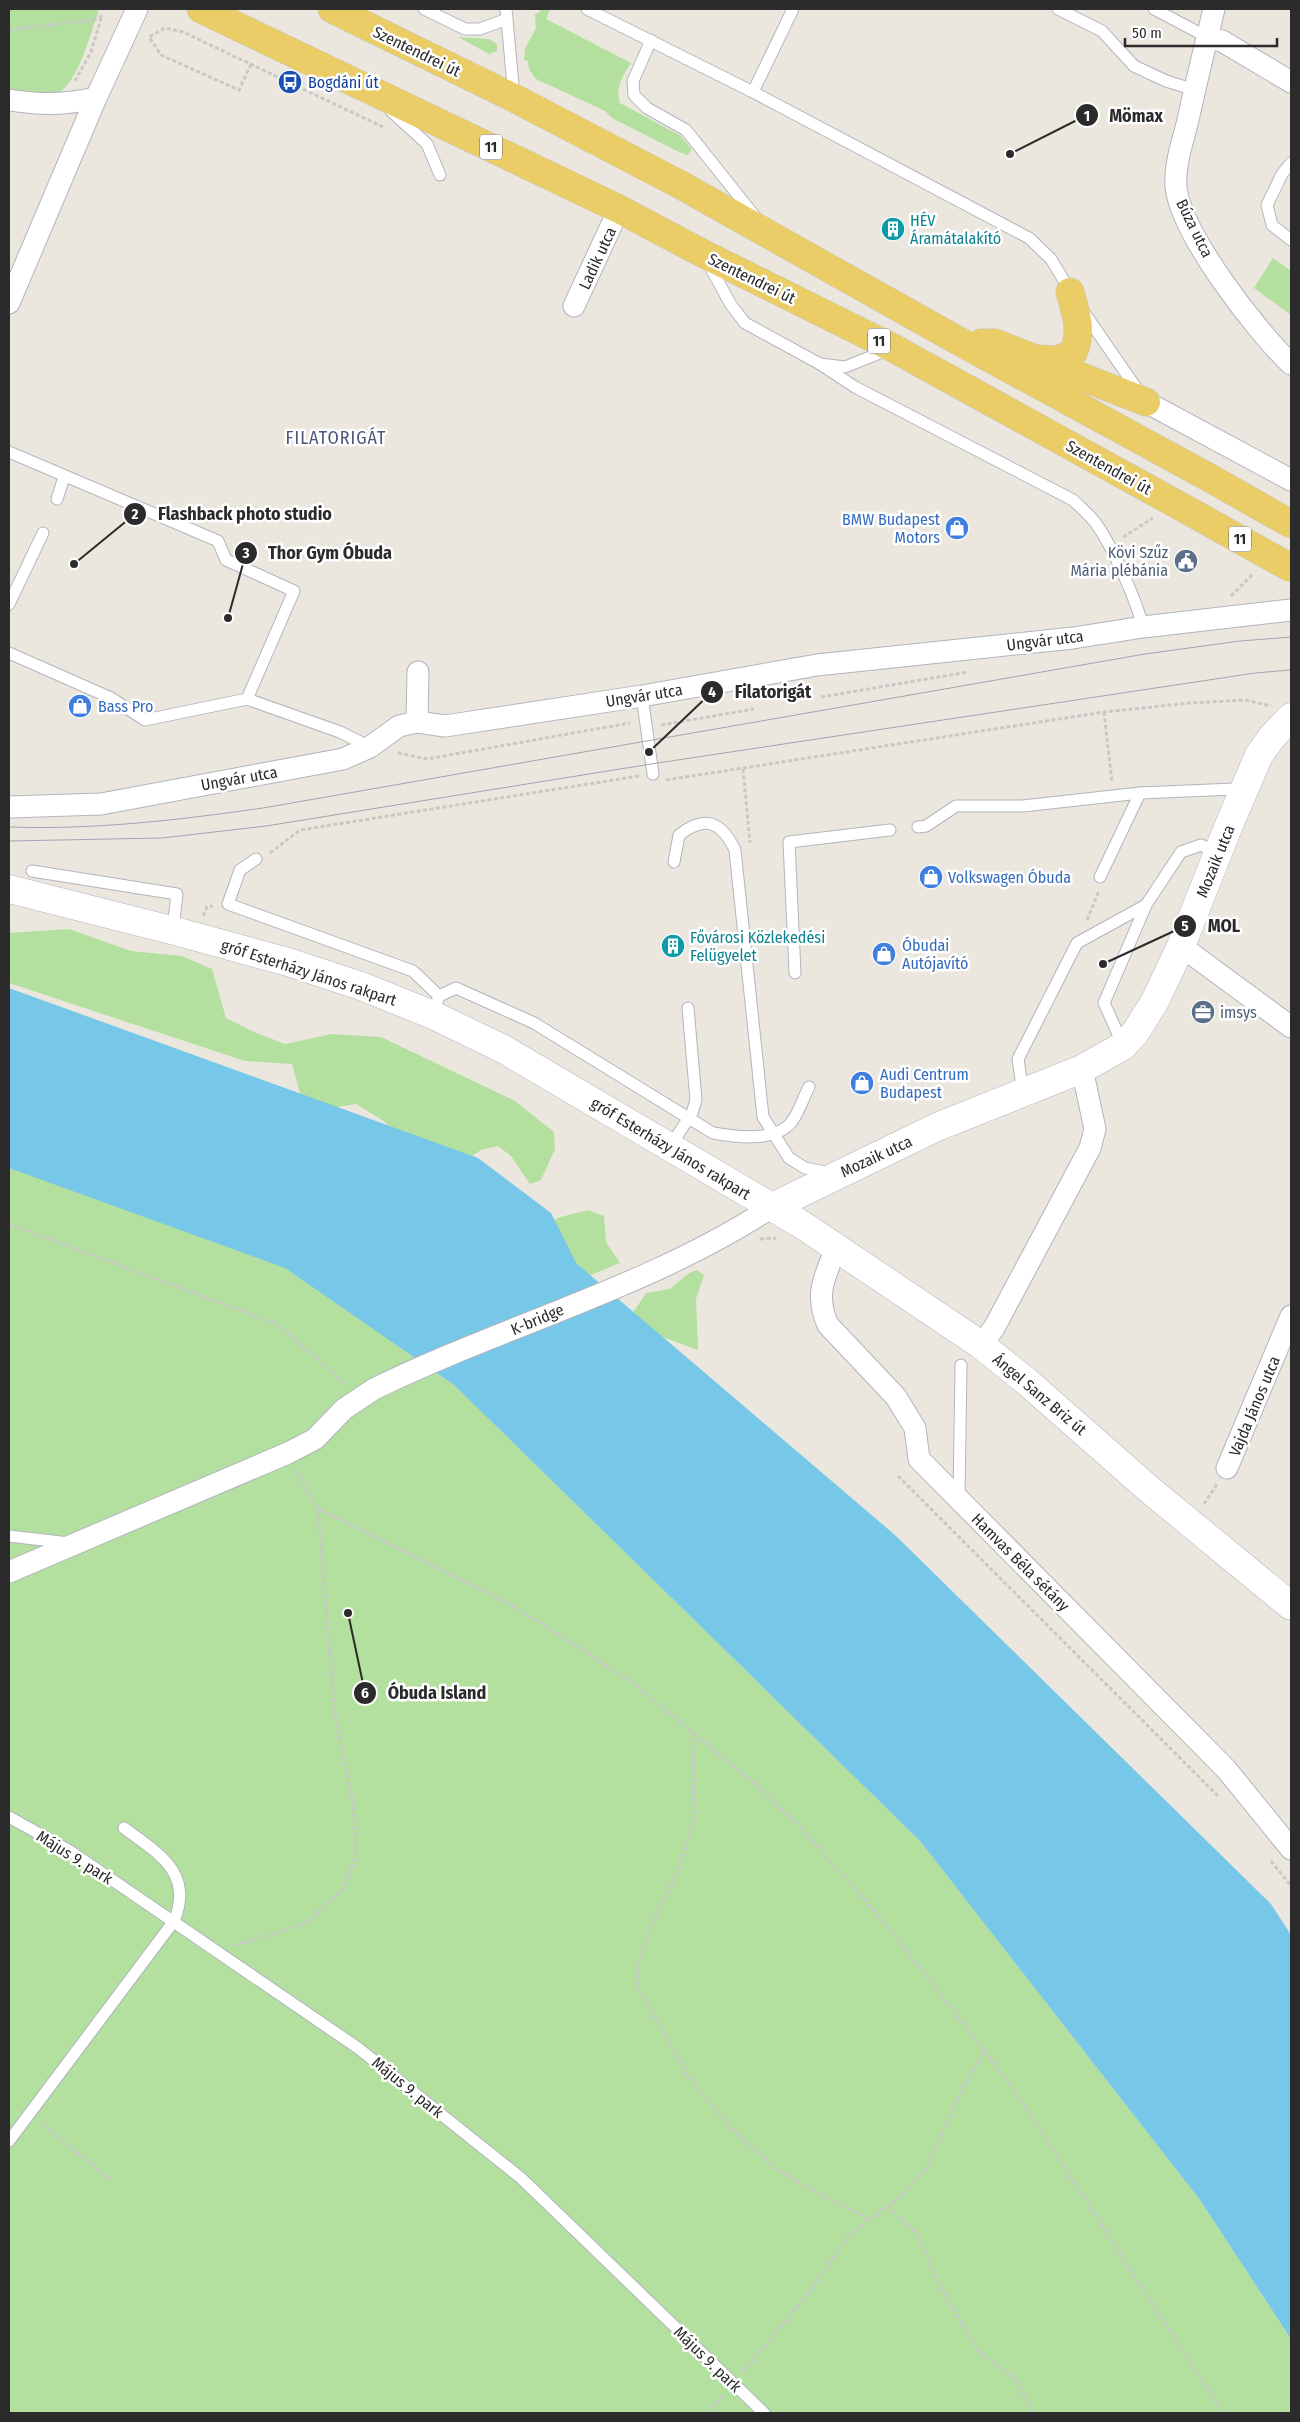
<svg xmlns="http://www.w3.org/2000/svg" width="1300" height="2422" viewBox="0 0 1300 2422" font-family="'Fira Sans Condensed',sans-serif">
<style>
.green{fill:#b3e09e}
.water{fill:#77c8e8}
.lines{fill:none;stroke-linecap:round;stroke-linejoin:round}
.lane-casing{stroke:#b2b4be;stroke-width:13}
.street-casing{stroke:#b2b4be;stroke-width:23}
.secondary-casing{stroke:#b2b4be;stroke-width:29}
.primary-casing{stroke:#c8c8c8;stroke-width:29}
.path{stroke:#c8c8c8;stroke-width:3;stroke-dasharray:4 2.5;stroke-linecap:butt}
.lane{stroke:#fff;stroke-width:11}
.street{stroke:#fff;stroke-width:21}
.secondary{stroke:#fff;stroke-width:28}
.primary{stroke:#eacd66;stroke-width:28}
.tram{stroke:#a1a4b4;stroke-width:1}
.primary-bridge-casing{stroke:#c8c8c8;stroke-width:29;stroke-linecap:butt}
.primary-bridge{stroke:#eacd66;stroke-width:28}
.labels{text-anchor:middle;stroke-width:5;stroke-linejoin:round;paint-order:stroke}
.shield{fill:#fff;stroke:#6b6b6b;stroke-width:1}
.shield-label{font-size:15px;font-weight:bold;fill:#2b2b2b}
.street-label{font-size:16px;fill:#2b2b2b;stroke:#fff}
.transit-label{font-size:16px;fill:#164399;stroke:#fff;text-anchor:start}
.culture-label{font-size:16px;fill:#0d838f;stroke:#fff;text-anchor:start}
.shop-label{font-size:16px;fill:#366cbe;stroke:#fff;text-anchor:start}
.service-label{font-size:16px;fill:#4e5e75;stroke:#fff;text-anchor:end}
.neighbourhood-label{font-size:18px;letter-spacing:1px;fill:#4e557a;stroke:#fff}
.leader{fill:none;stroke:#2b2b2b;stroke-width:2}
.callout-dot{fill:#2b2b2b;stroke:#fff;stroke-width:2}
.mark-label{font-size:15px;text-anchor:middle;font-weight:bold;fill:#fff}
.callout-label{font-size:18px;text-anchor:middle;font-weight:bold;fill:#2b2b2b;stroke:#fff;stroke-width:5;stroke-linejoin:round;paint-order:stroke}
</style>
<rect width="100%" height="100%" fill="#ece7de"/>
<g class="green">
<path d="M9,9H97L98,13C90,34 76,92 52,95C38,96 23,93 9,92Z"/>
<path d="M540,9H550L546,19L631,63C623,76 615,87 620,103L681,136L692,150L687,155L679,152L612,118L605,111L536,79L529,69L528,61L524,60L525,49L536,28L535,14L540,12Z"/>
<path d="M458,37L489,39L497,44V51L489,54Z"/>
<path d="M1273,258L1291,271V315L1254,288Z"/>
<path d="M69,929L131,951L182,956L212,969L226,1018L254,1032L285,1044L332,1034L381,1037L515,1101L554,1132L555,1149L541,1180L530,1184L511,1156L498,1146L481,1150L452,1169L419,1160L385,1122L356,1104L305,1112L292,1064L245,1061L9,983V933Z"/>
<path d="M9,1167L286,1268L358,1318L367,1315L406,1352L454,1385L920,1841L1200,2200L1291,2339V2413H9Z"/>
<path d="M588,1210L604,1216L606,1242L620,1263L581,1279L546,1230L557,1218Z"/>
<path d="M697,1270L704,1275L696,1299L698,1350L646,1331L632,1314L646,1293L670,1289L689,1273Z"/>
</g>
<path class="water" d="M9,988L478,1158L551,1213L576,1263L895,1535L1271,1904L1291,1935V2339L1200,2200L920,1841L454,1385L285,1268L9,1168Z"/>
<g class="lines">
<g class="lane-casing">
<g id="lane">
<path d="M424,9L465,29H480L507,19"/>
<path d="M506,9L514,96"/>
<path d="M587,9L753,92L1029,238L1051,259L1072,294"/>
<path d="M1058,9L1102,31L1134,66L1166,81L1195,90"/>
<path d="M1154,9L1207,37"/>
<path d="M651,40L633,81L634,95L647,108L686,130L757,219"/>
<path d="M753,92L793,9"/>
<path d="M391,111L427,144L440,175"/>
<path d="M1291,163L1282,174L1267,205L1272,225L1291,240"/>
<path d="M707,261L731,305L745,323L820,364L845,367L890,349"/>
<path d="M1083,311L1141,395"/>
<path d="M820,364L855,387L1073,500C1081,508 1091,516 1097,525C1113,548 1136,599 1143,627"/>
<path d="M9,452L218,541L226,560L294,591L247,699"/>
<path d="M57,499L64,477"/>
<path d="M9,604L43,533"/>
<path d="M9,653L111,698L145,720L247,699L340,732L370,747"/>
<path d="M642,696L653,774"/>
<path d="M918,827L926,826L956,806H1023L1140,793L1234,789L1244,792"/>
<path d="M256,859L240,870L228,904L413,971L439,996"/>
<path d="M674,862L679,835C705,815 721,821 735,850L763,1117L789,1158L805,1168L830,1173"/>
<path d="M32,871L177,894L174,919L175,931"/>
<path d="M1100,877L1140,793"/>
<path d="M795,973L789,842L890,830"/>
<path d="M433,1015L439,996L456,988L534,1023L713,1133C735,1137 771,1142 789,1125C798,1116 803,1098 809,1087"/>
<path d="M1123,1045L1104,1003L1146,905L1181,852L1201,845L1218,853"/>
<path d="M1023,1093L1018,1059L1077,943L1146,905"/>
<path d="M669,1148L692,1113L696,1100L688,1008"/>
<path d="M959,1498L961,1365"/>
<path d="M9,1536L69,1543"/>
<path d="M9,1817L70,1851L358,2048L521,2178L764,2413"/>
<path d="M9,2141L174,1921C194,1873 159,1854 124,1828"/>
</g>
</g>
<g class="street-casing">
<g id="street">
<path d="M1214,9C1205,46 1196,83 1188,120C1183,141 1174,165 1176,187C1181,234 1257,332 1291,364"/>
<path d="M1207,37L1222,41L1291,82"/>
<path d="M9,100C41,105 64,105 96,98"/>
<path d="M9,303L96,98L137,9"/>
<path d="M574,306L619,209"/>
<path d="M1146,402L1291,480"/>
<path d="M417,722L418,672"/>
<path d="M9,807L101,804L343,759L370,747L399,726L417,722L445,726L642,696L817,665L1073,638L1143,627L1291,610"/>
<path d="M1181,946L1291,1027"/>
<path d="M837,1246C825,1276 814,1294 828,1325L896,1397L915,1428L919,1459L1226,1769L1291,1849"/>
<path d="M981,1345L994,1328L1090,1148L1095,1129L1082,1069"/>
<path d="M1227,1468L1291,1316"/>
<path d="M9,1572L288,1453L315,1439L344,1409L374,1389C505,1325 650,1287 772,1207"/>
</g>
</g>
<g class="secondary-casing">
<g id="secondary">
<path d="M9,889L175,931L288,962L361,986L433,1015L505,1050L804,1226L981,1345L1026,1381L1150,1490L1291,1606"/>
<path d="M772,1207L937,1127L1082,1069L1123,1046L1135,1033L1155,1001L1181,946L1229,825L1259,755L1272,737L1291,717"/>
</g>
</g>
<g class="primary-casing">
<g id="primary">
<path d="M201,9L619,209L702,253L893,348L1189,511"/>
<path d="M332,9L514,98L679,184L964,344L1208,477"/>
<path d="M981,343H995L1146,402"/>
<path d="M1039,359L1058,360L1073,353C1083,331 1076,314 1070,292"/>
</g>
</g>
<g class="path">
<path d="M9,30L93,20L102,16"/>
<path d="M251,64L239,90L161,55L149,37L165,28L183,32L383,127"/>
<path d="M75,81L91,52L102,15"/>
<path d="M1123,537L1153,518"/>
<path d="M1231,596L1253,574"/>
<path d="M821,697L968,672"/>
<path d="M1104,712L1112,782"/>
<path d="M661,725L754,709"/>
<path d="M398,753L427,759L630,723"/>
<path d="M743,769L750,843"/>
<path d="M666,780L1104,712L1190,703L1245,700L1271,706"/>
<path d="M270,853L300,830L639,776"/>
<path d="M203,916L207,907L213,906"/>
<path d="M1087,920L1099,891"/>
<path d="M9,1224L277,1324L345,1384"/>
<path d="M760,1239L776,1238"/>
<path d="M296,1471L318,1509L490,1594L538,1621L633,1683L760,1788L799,1826L885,1923L985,2051L1030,2114L1223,2413"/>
<path d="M898,1476L1220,1798"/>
<path d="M1204,1504L1217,1484"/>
<path d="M693,1732L694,1822L676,1877L652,1923L641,1954L637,1970V1985L688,2076L729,2126L777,2170L869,2220"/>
<path d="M1271,1861L1291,1886"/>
<path d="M233,1945L252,1941L306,1923L344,1888L357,1852L353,1803L335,1716L318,1510"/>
<path d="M41,2123L113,2181"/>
<path d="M888,2206L917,2234L940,2286L978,2351L1015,2379L1034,2413"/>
<path d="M743,2372L812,2289L848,2236L906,2192L926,2168L963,2087L985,2051"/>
<path d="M707,2413L724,2394"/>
</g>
<use href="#lane" class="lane"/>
<use href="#street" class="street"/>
<use href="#secondary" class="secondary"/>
<use href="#primary" class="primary"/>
<g class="tram">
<path d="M9,827C94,830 179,820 263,808L1145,654L1240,641L1291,637"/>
<path d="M9,841L162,838L266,826L651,764L1255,673L1291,670"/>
</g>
<g class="primary-bridge-casing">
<g id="primary-bridge">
<path d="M1208,477L1291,524"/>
<path d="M1189,511L1291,568"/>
</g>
</g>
<use href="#primary-bridge" class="primary-bridge"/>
</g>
<defs>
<g id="bus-disc" transform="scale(1.25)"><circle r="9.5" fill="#1a4fb4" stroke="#fff"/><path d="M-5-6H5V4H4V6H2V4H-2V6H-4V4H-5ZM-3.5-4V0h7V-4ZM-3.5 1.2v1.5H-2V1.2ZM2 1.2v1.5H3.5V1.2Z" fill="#fff"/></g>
<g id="building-disc" transform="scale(1.25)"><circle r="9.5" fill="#0f9aa8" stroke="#fff"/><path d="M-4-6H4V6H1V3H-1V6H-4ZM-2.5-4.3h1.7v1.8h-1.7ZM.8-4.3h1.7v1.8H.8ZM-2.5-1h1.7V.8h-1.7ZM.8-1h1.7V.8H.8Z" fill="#fff"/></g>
<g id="shop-disc" transform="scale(1.25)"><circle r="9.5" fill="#3f7fe0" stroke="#fff"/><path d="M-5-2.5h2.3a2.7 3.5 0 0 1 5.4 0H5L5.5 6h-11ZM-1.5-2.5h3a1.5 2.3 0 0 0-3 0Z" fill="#fff"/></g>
<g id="civic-disc" transform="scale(1.25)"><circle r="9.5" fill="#5c6f8a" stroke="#fff"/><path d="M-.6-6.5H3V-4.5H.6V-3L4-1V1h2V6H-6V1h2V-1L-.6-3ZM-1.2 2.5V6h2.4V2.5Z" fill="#fff"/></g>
<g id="office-disc" transform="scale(1.25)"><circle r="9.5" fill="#5c6f8a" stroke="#fff"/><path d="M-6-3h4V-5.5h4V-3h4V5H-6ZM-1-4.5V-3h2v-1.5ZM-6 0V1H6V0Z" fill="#fff"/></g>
</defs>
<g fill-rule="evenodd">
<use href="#bus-disc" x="290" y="82"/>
<use href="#building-disc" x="893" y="229"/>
<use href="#shop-disc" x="957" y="528"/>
<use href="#civic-disc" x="1186" y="561"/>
<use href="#shop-disc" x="80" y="706"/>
<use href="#shop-disc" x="931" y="877"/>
<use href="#building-disc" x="673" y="946"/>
<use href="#shop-disc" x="884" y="954"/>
<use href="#office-disc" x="1203" y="1012"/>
<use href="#shop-disc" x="862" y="1083"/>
</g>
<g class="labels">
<g class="shield">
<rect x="480" y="134.5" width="22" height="25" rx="4"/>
<rect x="868" y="328.5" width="22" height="25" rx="4"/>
<rect x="1229" y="526.5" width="22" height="25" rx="4"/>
</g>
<g class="shield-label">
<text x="491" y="152">11</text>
<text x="879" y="346">11</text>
<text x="1240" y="544">11</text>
</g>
<g class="street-label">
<text transform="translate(417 51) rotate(26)" y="6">Szentendrei út</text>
<text transform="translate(1195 228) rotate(64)" y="6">Búza utca</text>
<text transform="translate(597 258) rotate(-65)" y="6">Ladik utca</text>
<text transform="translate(752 278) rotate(26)" y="6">Szentendrei út</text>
<text transform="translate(1109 467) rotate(29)" y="6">Szentendrei út</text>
<text transform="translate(1045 640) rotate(-7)" y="6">Ungvár utca</text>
<text transform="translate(644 695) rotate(-9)" y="6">Ungvár utca</text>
<text transform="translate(239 778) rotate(-10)" y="6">Ungvár utca</text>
<text transform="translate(1215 861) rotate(-68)" y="6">Mozaik utca</text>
<text transform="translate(309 972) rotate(18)" y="6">gróf Esterházy János rakpart</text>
<text transform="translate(671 1148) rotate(31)" y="6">gróf Esterházy János rakpart</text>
<text transform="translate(876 1156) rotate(-25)" y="6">Mozaik utca</text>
<text transform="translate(537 1319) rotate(-23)" y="6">K-bridge</text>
<text transform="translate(1040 1394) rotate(40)" y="6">Ángel Sanz Briz út</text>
<text transform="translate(1254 1406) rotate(-67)" y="6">Vajda János utca</text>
<text transform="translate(1021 1562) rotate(45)" y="6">Hamvas Béla sétány</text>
<text transform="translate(75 1857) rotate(32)" y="6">Május 9. park</text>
<text transform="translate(408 2087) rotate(39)" y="6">Május 9. park</text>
<text transform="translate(708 2359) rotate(44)" y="6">Május 9. park</text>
</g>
<g class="transit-label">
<text x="308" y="88">Bogdáni út</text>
</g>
<g class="culture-label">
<text x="910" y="226">HÉV<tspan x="910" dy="18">Áramátalakító</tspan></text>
<text x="690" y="943">Fővárosi Közlekedési<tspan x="690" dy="18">Felügyelet</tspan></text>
</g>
<g class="shop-label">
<text x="940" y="525" text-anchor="end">BMW Budapest<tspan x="940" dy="18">Motors</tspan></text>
<text x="98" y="712">Bass Pro</text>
<text x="948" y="883">Volkswagen Óbuda</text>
<text x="902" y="951">Óbudai<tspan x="902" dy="18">Autójavító</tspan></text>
<text x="880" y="1080">Audi Centrum<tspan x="880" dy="18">Budapest</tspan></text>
</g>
<g class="service-label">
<text x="1168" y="558">Kövi Szűz<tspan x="1168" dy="18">Mária plébánia</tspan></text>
<text x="1220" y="1018" text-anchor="start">imsys</text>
</g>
<g class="neighbourhood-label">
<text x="336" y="444">FILATORIGÁT</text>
</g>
</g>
<path class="leader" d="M1010 154L1087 115M74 564L135 514M228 618L246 553M649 752L712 692M1103 964L1185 926M348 1613L365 1693"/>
<g class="callout-dot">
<circle cx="1010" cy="154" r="5"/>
<circle cx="74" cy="564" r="5"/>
<circle cx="228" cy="618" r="5"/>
<circle cx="649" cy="752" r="5"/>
<circle cx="1103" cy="964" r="5"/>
<circle cx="348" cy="1613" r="5"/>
<circle cx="1087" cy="115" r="12"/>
<circle cx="135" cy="514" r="12"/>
<circle cx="246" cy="553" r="12"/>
<circle cx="712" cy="692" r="12"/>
<circle cx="1185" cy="926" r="12"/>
<circle cx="365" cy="1693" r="12"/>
</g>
<g class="mark-label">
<text x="1087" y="121">1</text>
<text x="135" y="519">2</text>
<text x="246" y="558">3</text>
<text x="712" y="697">4</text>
<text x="1185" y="931">5</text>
<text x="365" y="1698">6</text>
</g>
<g class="callout-label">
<text x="1136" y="122">Mömax</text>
<text x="245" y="520">Flashback photo studio</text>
<text x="330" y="559">Thor Gym Óbuda</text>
<text x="773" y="698">Filatorigát</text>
<text x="1224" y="932">MOL</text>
<text x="437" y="1699">Óbuda Island</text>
</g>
<rect width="1300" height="2422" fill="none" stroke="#2b2b2b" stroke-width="20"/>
<path d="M1125 38v8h152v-8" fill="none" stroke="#2b2b2b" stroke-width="2.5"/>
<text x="1132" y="38" font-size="15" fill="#2b2b2b" stroke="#ffffff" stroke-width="4" paint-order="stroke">50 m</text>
</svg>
